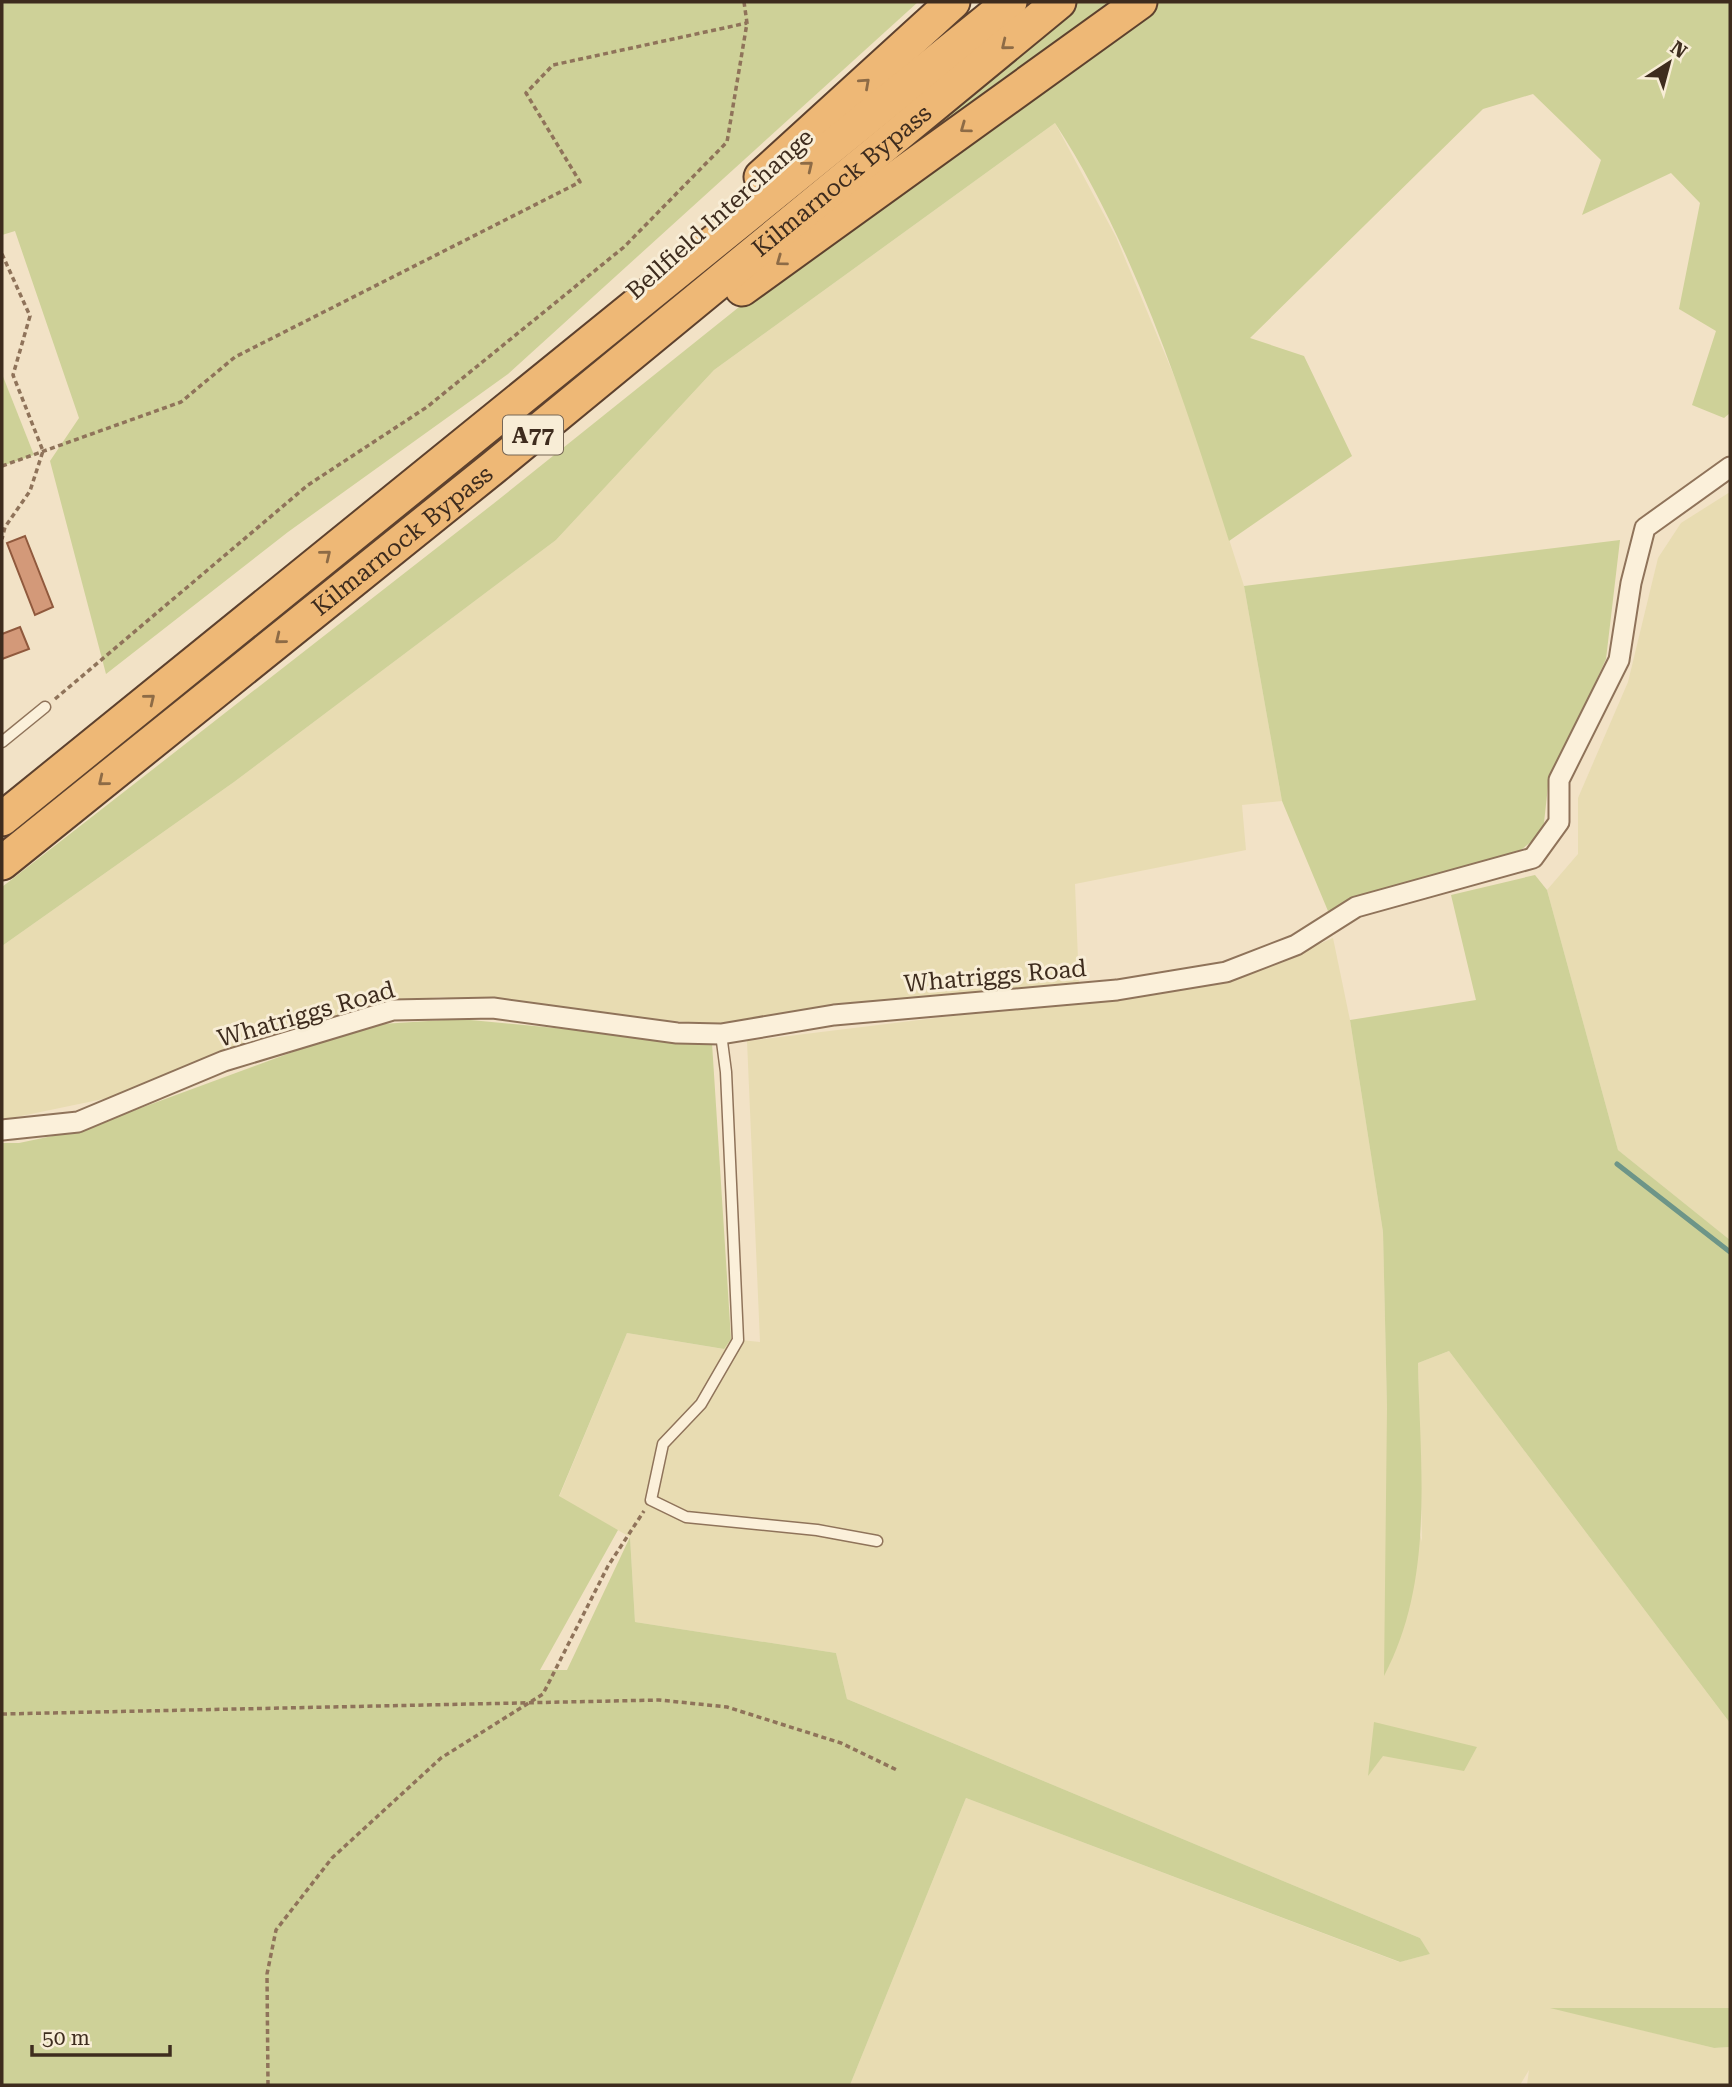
<svg xmlns="http://www.w3.org/2000/svg" width="1732" height="2087" viewBox="0 0 1732 2087" font-family="'Roboto Serif',serif">
<style>
.farmland{fill:#e8dcb2}
.green{fill:#ced198}
.lines{fill:none;stroke-linecap:round;stroke-linejoin:round}
.stream{stroke:#6d9588;stroke-width:5}
.building{fill:#d39979;stroke:#90593d;stroke-width:2}
.service-casing{stroke:#8f735a;stroke-width:13}
.minor-casing{stroke:#8f735a;stroke-width:23}
.trunk-casing{stroke:#5d412e;stroke-width:37}
.path{stroke:#8f735a;stroke-width:3.5;stroke-dasharray:5 3.5;stroke-linecap:butt}
.service{stroke:#fbf0da;stroke-width:10}
.minor{stroke:#fbf0da;stroke-width:19}
.trunk{stroke:#eeb876;stroke-width:33}
.oneway{stroke:#8d6b46}
.labels{text-anchor:middle;stroke-width:6;stroke-linejoin:round;paint-order:stroke}
.shield{fill:#f8edd6;stroke:#766655;stroke-width:2}
.shield-label{font-size:23px;font-weight:bold;fill:#3e2c1e}
.street-label{font-size:24px;fill:#3e2c1e;stroke:#f8edd6}
</style>
<rect width="100%" height="100%" fill="#f2e2c6"/>
<g class="farmland">
<path d="M1055,123L1116,237L1185,402L1244,586L1282,801L1242,805L1246,850L1075,884L1079,985L917,997L716,1025L439,997L377,1004L108,1098L2,1120V946L234,782L556,540L714,370Z"/>
<path d="M1730,492V1240L1618,1150L1547,890L1578,854V798L1628,682L1658,558L1681,523Z"/>
<path d="M1333,938L1350,1020L1383,1232L1387,1408L1422,1542L1418,1363L1449,1351L1730,1723V2008H1554L1714,2048L1730,2047V2085H1527L1529,2070L1520,2085H850L966,1798L1399,1962L1430,1954L1420,1938L847,1699L836,1653L635,1622L630,1537L559,1497L627,1333L723,1349L731,1339L760,1342L747,1041L1230,982Z"/>
</g>
<g class="green">
<path d="M2,2H918L508,374L288,532L106,674L50,461L79,418L15,231L2,235Z"/>
<path d="M1077,2H1120L927,141L919,131Z"/>
<path d="M1153,2H1730V413L1724,418L1692,405L1716,331L1679,309L1700,203L1671,173L1582,215L1601,160L1533,94L1483,109L1250,338L1304,356L1352,456L1229,541C1185,402 1135,246 1055,123L714,370L556,540L234,782L2,946V887L493,504L894,183Z"/>
<path d="M2,374L34,455L2,466Z"/>
<path d="M1620,540L1606,659L1548,786L1543,832L1521,850L1328,911L1282,801L1244,586Z"/>
<path d="M1535,875L1547,890L1618,1150L1730,1240V1723L1449,1351L1418,1363C1420,1467 1435,1580 1384,1676L1387,1408L1383,1232L1350,1020L1476,1000L1451,895Z"/>
<path d="M460,1019L712,1043L731,1339L724,1349L627,1333L559,1496L618,1530L540,1670H567L630,1537L635,1622L836,1653L847,1699L1420,1938L1430,1954L1400,1962L966,1798L850,2085H2V1143H19L81,1130L366,1025Z"/>
<path d="M1374,1722L1477,1747L1464,1771L1383,1756L1368,1776Z"/>
<path d="M1550,2008H1730V2047L1714,2048Z"/>
</g>
<g class="lines">
<path class="stream" d="M1617,1164L1730,1252"/>
</g>
<g class="building">
<path d="M25,536L53,607L35,615L7,543Z"/>
<path d="M20,627L29,649L2,659V634Z"/>
</g>
<g class="lines">
<g class="service-casing">
<g id="service">
<path d="M2,742L45,707"/>
<path d="M721,1034L726,1072L738,1340L701,1404L663,1444L651,1500L686,1517L817,1530L877,1541"/>
</g>
</g>
<g class="minor-casing">
<path id="minor" d="M2,1130L78,1122L224,1061L393,1010L493,1008L677,1033L721,1034L834,1015L1117,990L1226,972L1296,945L1356,907L1533,858L1559,822V780L1619,660L1631,583L1645,528L1730,467"/>
</g>
<g class="trunk-casing">
<g id="trunk">
<path d="M761,177L953,2"/>
<path d="M742,289L1140,2"/>
<path d="M2,819L1010,2"/>
<path id="s1" d="M2,863L494,467L1059,2"/>
</g>
</g>
<g class="path">
<path d="M2,254L30,316L13,375L43,451L30,491L5,527L2,539"/>
<path d="M2,466L181,402L235,357L580,182L526,93L553,65L747,23"/>
<path d="M55,699L308,485L427,407L624,247L727,142L747,23L744,2"/>
<path d="M2,1714L659,1700L727,1707L841,1743L899,1771"/>
<path d="M268,2085L267,1974L276,1930L332,1858L441,1758L543,1694L608,1566L644,1511"/>
</g>
<use href="#service" class="service"/>
<use href="#minor" class="minor"/>
<use href="#trunk" class="trunk"/>
</g>
<defs><path id="oneway-chevron" d="M-2-3.5L2.5 0L-2 3.5" fill="none" stroke-width="1.6" stroke-linecap="round" stroke-linejoin="round" transform="scale(1.75)"/></defs>
<g class="oneway">
<use href="#oneway-chevron" transform="translate(1006 45) rotate(141)"/>
<use href="#oneway-chevron" transform="translate(865 83) rotate(-42)"/>
<use href="#oneway-chevron" transform="translate(965 128) rotate(144)"/>
<use href="#oneway-chevron" transform="translate(808 166) rotate(-39)"/>
<use href="#oneway-chevron" transform="translate(781 261) rotate(144)"/>
<use href="#oneway-chevron" transform="translate(326 555) rotate(-39)"/>
<use href="#oneway-chevron" transform="translate(280 639) rotate(141)"/>
<use href="#oneway-chevron" transform="translate(150 699) rotate(-39)"/>
<use href="#oneway-chevron" transform="translate(103 781) rotate(141)"/>
</g>
<g class="labels">
<rect class="shield" x="503" y="415.5" width="60" height="39" rx="5"/>
<g class="shield-label">
<text x="533" y="443">A77</text>
</g>
<g class="street-label">
<text dy="8" stroke="none"><textPath href="#s1" startOffset="1082">Kilmarnock Bypass</textPath></text>
<text transform="translate(720 214) rotate(-42)" y="8">Bellfield Interchange</text>
<text dy="8" stroke="none"><textPath href="#s1" startOffset="514">Kilmarnock Bypass</textPath></text>
<text transform="translate(995 976) rotate(-5)" y="8">Whatriggs Road</text>
<text transform="translate(306 1014) rotate(-16)" y="8">Whatriggs Road</text>
</g>
</g>
<rect width="1732" height="2087" fill="none" stroke="#3e2c1e" stroke-width="7"/>
<g transform="translate(1669 63) rotate(36)" stroke="#f8edd6" stroke-width="5" paint-order="stroke">
<path d="M0-5L12 26L0 18L-12 26Z" fill="#3e2c1e"/>
<text y="-10" font-size="19" font-weight="bold" text-anchor="middle" fill="#3e2c1e">N</text>
</g>
<path d="M32 2045v10h138v-10" fill="none" stroke="#3e2c1e" stroke-width="3.5"/>
<text x="42" y="2045" font-size="21" fill="#3e2c1e" stroke="#f8edd6" stroke-width="5" paint-order="stroke">50 m</text>
</svg>
